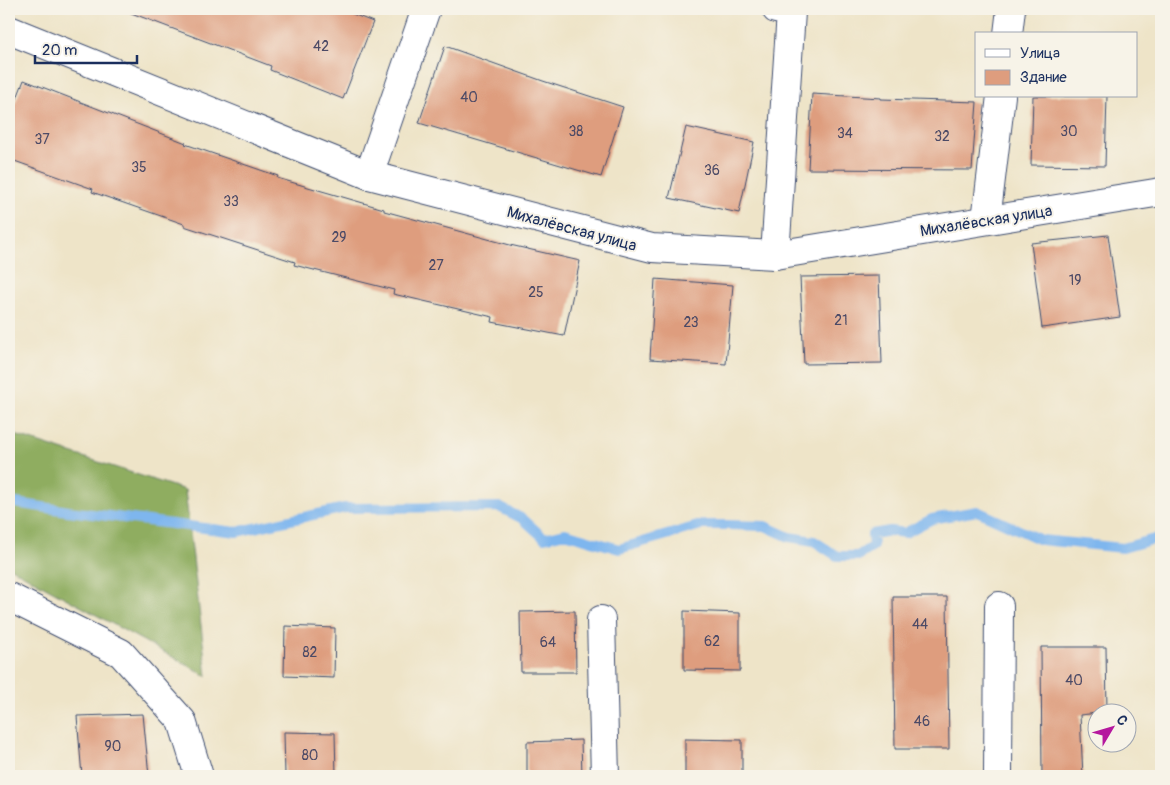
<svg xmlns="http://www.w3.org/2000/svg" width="1170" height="785" viewBox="0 0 1170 785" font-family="Pangolin,sans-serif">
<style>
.forest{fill:#8fad60;stroke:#556e5f}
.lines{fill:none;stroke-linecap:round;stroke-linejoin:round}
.stream{stroke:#7eb6ee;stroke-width:10}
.building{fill:#de9d7e}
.street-casing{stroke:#3b4a6e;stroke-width:30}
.street{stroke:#fff;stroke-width:28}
.labels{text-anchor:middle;stroke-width:4;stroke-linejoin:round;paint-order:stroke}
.number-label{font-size:14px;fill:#4c4a66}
.street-label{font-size:16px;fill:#1b2f5e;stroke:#f7f3e8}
</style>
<rect width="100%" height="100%" fill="#f7f3e8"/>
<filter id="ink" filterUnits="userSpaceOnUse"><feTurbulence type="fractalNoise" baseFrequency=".02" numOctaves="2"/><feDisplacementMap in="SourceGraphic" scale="10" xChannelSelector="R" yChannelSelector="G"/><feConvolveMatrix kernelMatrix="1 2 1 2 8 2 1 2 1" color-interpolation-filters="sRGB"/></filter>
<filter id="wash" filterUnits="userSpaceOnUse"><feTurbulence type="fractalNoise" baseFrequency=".0096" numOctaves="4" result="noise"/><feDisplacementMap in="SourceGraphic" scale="20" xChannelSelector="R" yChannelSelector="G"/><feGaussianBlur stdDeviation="1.12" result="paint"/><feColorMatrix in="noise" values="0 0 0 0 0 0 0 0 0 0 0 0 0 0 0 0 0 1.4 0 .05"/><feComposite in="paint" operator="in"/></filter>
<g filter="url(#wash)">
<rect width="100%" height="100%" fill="#eee4c8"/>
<path class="forest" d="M9,433L185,490L207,676L9,567Z"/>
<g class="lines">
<path class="stream" d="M9,502L68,511L236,532L345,508L499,507L523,519L544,538L565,533L619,549L701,525H727L765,526L789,537L814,541L837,556H858L873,546L872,534L890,531L905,533L932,519L977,511L1041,540L1123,548L1161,537"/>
</g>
<g id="blocks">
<g class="building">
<path d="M126,9H340L373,22L343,99L270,70L271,66L126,11Z"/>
<path d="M445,46L543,81L623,107L601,177L419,123Z"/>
<path d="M24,80L186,143L185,144L278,176L277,178L384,209V211L510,245L580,261L564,336L492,322L493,317L393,294L394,290L294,265L295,262L184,226V224L92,192L93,189L9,159V119Z"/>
<path d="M812,94L881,98V99L977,102L972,170L808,169Z"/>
<path d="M1033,96H1107L1105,166L1031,165Z"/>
<path d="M686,127L754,142L739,213L669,198Z"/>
<path d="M1108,235L1120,317L1042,328L1031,243Z"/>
<path d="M879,276L882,363L804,364L800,277Z"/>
<path d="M655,279L733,285L726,364L650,359Z"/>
<path d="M893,597H947L949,749H895Z"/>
<path d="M575,611L576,672H521L520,612Z"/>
<path d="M684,611L740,613V671L684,670Z"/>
<path d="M285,626L335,628L334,678L284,676Z"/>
<path d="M1041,647H1106L1107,712L1080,715L1083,776H1042Z"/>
<path d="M143,714L149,776H82L77,716Z"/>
<path d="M284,732L335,733L336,776H285Z"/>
<path d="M685,739L742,740V776H685Z"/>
<path d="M581,740L582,776H527V742Z"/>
</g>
</g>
</g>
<g filter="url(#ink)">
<use href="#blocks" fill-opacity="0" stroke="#3b4a6e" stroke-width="1"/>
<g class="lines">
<g class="street-casing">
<g id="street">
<path d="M9,30L369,175L652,248L775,255L1161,192"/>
<path d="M1008,34L1011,9"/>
<path d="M369,175L426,9"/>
<path d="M986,220L1001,96"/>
<path d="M775,255L791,12L776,9"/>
<path d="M9,597L121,653L182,721L199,776"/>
<path d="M601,620L605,776"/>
<path d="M998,776L999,606"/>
</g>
</g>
<use href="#street" class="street"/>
</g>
</g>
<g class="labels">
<g class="number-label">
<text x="321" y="51">42</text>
<text x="469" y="102">40</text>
<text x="576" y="136">38</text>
<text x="1069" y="136">30</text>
<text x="845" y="138">34</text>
<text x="942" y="141">32</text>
<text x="42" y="144">37</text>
<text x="139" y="172">35</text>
<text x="712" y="175">36</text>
<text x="231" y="206">33</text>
<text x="339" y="242">29</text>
<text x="436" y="270">27</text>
<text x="1075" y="285">19</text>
<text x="536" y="297">25</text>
<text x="841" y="325">21</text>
<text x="691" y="327">23</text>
<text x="920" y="629">44</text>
<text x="712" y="646">62</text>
<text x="548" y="647">64</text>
<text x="310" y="657">82</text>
<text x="1074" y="685">40</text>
<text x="922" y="726">46</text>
<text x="113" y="751">90</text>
<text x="310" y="760">80</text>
</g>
<g class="street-label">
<text transform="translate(986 220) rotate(-9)" y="6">Михалёвская улица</text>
<text transform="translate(572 228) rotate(15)" y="6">Михалёвская улица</text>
</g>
</g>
<rect width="1170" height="785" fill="none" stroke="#f7f3e8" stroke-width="30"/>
<rect x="975" y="32" width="162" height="65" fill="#f7f3e8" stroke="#9fa5b1"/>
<rect x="985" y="49" width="25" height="8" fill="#ffffff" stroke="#9fa5b1"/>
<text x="1020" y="58" font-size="15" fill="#1b2f5e">Улица</text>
<rect x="985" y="70" width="25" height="15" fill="#de9d7e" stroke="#9fa5b1"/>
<text x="1020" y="82" font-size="15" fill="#1b2f5e">Здание</text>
<g transform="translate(1112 728) rotate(52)"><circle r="24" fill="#f7f3e8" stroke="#9fa5b1"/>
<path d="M0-4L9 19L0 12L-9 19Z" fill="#b5179e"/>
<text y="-8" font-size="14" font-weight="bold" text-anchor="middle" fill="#1b2f5e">С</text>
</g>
<path d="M35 55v8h102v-8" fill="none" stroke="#1b2f5e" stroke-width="2.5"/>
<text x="42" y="55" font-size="15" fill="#1b2f5e" stroke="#f7f3e8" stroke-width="4" paint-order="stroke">20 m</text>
</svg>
